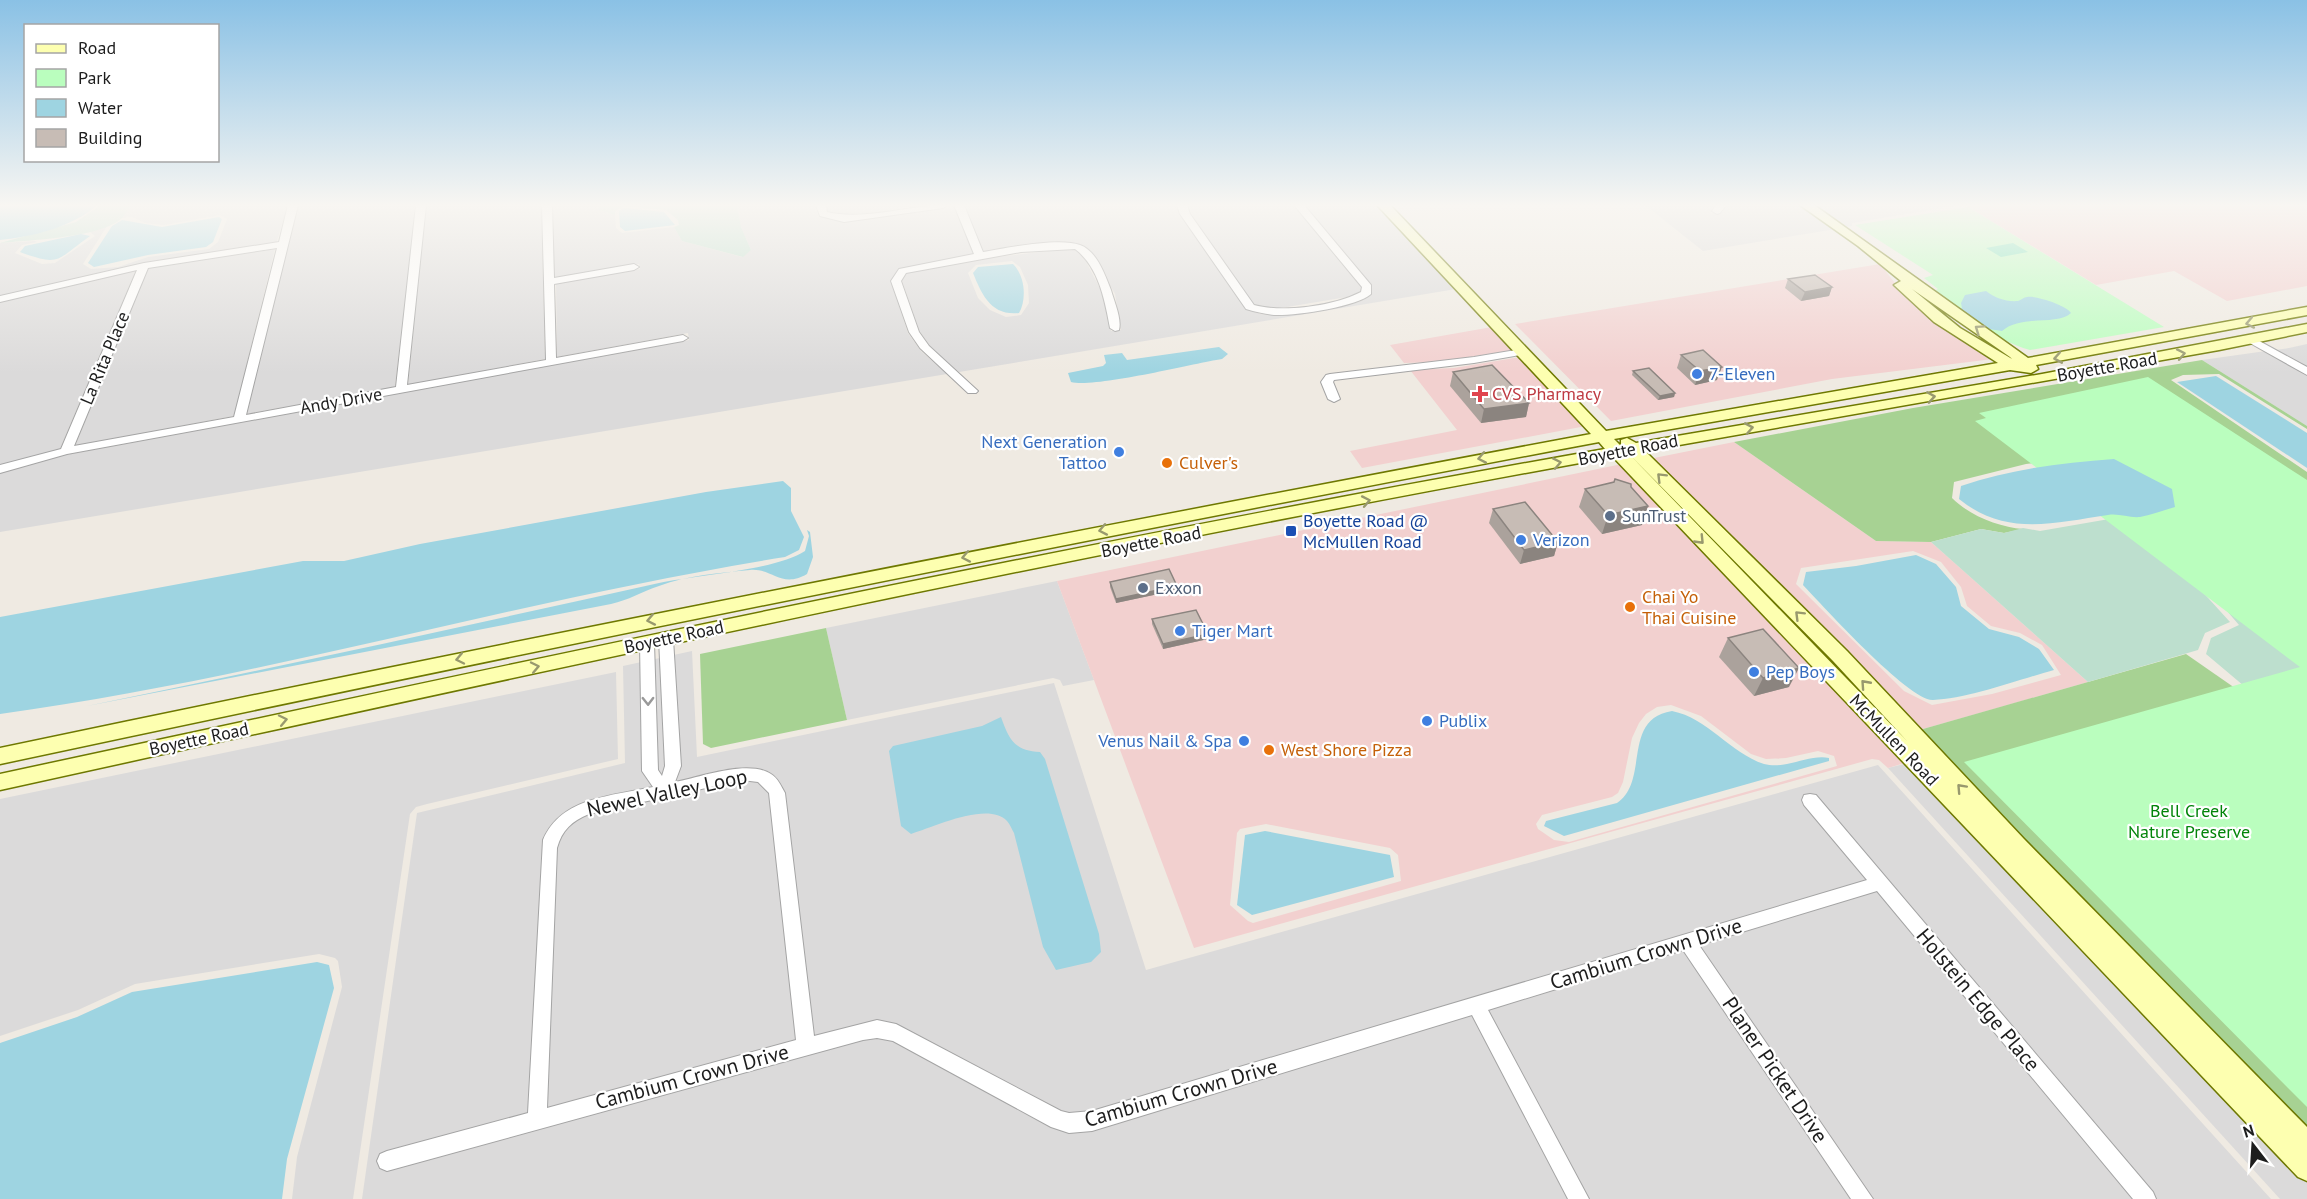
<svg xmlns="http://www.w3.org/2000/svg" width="2307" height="1199" viewBox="0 0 2307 1199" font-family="'PT Sans',sans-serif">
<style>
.residential{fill:#dbdada;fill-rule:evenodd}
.commercial{fill:#f2d0cf;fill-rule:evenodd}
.forest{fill:#a7d293}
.wetland{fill:#bddfce}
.park{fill:#bafebe}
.pitch{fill:#78e6b8}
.water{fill:#9ed4e1}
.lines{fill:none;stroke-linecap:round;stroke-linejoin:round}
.street-casing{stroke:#a4a4a4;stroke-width:2}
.secondary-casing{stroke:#6e7800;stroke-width:3}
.street{fill:#fff;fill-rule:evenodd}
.secondary{fill:#fdffb0;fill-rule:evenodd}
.wall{fill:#aba29c}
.shaded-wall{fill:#8b847f}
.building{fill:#c7bcb5;stroke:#8b847f;stroke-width:1.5}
.oneway{stroke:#98996e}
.oneway2{stroke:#999}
.shop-dot{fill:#3f7fe0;stroke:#fff;stroke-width:2}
.health-dot{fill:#e0444e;stroke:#fff;stroke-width:2}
.food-dot{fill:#e8710a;stroke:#fff;stroke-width:2}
.service-dot{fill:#5c6f8a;stroke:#fff;stroke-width:2}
.transit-dot{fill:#1a4fb4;stroke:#fff;stroke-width:2}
.labels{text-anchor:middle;stroke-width:4.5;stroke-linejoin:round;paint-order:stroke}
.street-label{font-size:18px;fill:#1d1d1d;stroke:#fff}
.shop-label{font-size:18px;fill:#366cbe;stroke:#fff;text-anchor:start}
.health-label{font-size:18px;fill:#be3a42;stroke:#fff;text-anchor:start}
.food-label{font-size:18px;fill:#c56008;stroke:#fff;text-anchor:start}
.service-label{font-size:18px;fill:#4e5e75;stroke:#fff;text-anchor:start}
.transit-label{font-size:18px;fill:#164399;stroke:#fff;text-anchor:start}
.park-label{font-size:18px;fill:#028409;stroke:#fff}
.near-street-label{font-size:21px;fill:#1d1d1d;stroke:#fff}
</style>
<rect width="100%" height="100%" fill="#efeae2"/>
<g class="residential">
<path d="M131,205H288L276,244L139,264L0,296V243L35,241L37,242L22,245L15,253L42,264L55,263L95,236L90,232L107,226L83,264L91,269L118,267L148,257L209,249L218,242L227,219L220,215L164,225L145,223L132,217L121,218Z"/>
<path d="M298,205H416L395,387L247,414Z"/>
<path d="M426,205H541L545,359L408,385Z"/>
<path d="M552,205H599V210L615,215L616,228L622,233L674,227L682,241L742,257L751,250L741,227L737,205H816L819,216L843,222L955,206L974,255L900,269L891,282L908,333L921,351L947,374L0,532V472L65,455L689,340L688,333L557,357L556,283L640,269L639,264L555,278Z"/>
<path d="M826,205H925L845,216L828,212Z"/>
<path d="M964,205H1178L1181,215L1245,307L1260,314L1279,315L1359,302L1371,294V286L1303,205H1378L1456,289L959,372L930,347L919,330L902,281L906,273L981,259L1074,248L1082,254L1104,296L1111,331L1121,330L1115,294L1091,251L1076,243H1056L984,253ZM1012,261L1020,267L1028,285L1029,303L1021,315L1006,317L990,310L978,298L968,273L976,265Z"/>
<path d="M1293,205L1361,287V292L1353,296L1275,309L1254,305L1190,214L1187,206Z"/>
<path d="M1645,205H1715L1710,212L1720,215L1727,205H1801L1836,229L1703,251Z"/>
<path d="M1811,205H1961L1852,223V226L1844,227Z"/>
<path d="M275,249L234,416L75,446L148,268Z"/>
<path d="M136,270L60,449L0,465V301Z"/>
<path d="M2307,344V369L2275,350L2289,348Z"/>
<path d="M2266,351L2307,376V426L2202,360Z"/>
<path d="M1057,581L1094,680L1063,686L1060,680L1053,678L847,720L826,628Z"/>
<path d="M692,651L697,757L1054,683L1146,970L1878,765L2271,1199H362L417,813L625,763L623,666Z"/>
<path d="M616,672L618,759L427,804L416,807L410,814L353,1199H292L297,1157L342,987L338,961L335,958L319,954L135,984L78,1010L0,1036V799Z"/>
<path d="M1908,763L2307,1180V1199H2280L1888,768Z"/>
</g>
<g class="commercial">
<path d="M1965,205H2307V286L2227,301L2174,271L2096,285Z"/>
<path d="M1880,264L1898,287L1993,359L1832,379L1611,421L1515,324Z"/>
<path d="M1492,327L1514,350L1438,362L1404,363L1390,345Z"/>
<path d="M1520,357L1586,426L1362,468L1350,451L1457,430L1410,370L1454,368Z"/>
<path d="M1734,442L1876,541L1931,542L2088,682L1916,731L1649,459ZM1913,551L1941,562L1961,587L1967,606L1991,626L2020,633L2042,645L2061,675L1992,694L1932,705L1904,691L1796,584L1801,568Z"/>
<path d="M1638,461L1834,658L1904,734L1898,736L1633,462Z"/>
<path d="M1622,464L1908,762L1888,768L1879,760L1872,759L1194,948L1057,581ZM1671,705L1701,716L1751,754L1766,759L1786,758L1818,751L1834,756L1837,766L1569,842L1554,840L1538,829L1536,824L1542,815L1612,797L1618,793L1623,782L1632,738L1639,723L1646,714L1657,707ZM1266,824L1390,848L1398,855L1401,881L1253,923L1248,921L1230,905L1237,833L1240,829Z"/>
</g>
<g class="forest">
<path d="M2202,360L2307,426V429L2219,374L2183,375L2171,380L2307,472V567L2058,460L2026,464L1954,482L1952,498C1970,516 1999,527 2023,529L2004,533L1981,529L1931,542L1876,541L1734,442L1913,408Z"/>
<path d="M826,628L847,720L711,748L703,744L700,654Z"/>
<path d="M2186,654L2245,695L2307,744V1135L1916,731Z"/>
</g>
<g class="wetland">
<path d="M101,205H131C128,209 126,213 123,217C103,238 29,240 0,243L76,222Z"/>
<path d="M599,205H737L741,227L751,250L743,257L682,241L674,227L679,225L678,220L666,210L625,206L615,211V215L599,210Z"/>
<path d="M2115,518L2189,577L2230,622L2205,633L2198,650L2088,682L1931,542L1981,529L2004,533L2023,528L2040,531Z"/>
<path d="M2307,571V739L2206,654L2211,638L2239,625L2221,604Z"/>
</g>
<g class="park">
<path d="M1968,207L2164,327L2030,350C1994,340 1964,314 1934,291L1938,289L1924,278L1933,275L1855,225Z"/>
<path d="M2148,377L2307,480V1107L1964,762L2300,667L1975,421L1986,418L1979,413Z"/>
</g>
<path class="pitch" d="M2013,243L2028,252L2001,257L1986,248Z"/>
<g class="water">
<path d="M0,205H97C73,227 31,237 0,240Z"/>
<path d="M624,208L664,212L675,225L625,231L620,227L619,211Z"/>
<path d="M219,217L222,219L213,242L206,247L148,255L94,267L88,263L112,226L122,220L162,227Z"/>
<path d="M81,234L90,236C56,260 61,267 20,252L25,246Z"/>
<path d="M1013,264C1025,276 1027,299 1019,313C991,316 982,295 973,273L978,267Z"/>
<path d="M1986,291C1995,298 2006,302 2018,301C2021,300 2024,297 2027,297C2036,295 2068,306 2071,313C2058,326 2022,314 2002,331L1989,329L1958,309L1962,308L1961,303L1965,295Z"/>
<path d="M1219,347L1228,354L1222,359C1191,364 1096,388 1071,382L1068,373L1103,366L1106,363L1104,355L1122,353L1127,360Z"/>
<path d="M2216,376L2307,433V468L2177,382Z"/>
<path d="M2114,459L2172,489L2175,507C2164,510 2151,515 2140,517C2129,518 2118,513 2108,515C2053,523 2006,537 1959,499L1961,486C2011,469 2061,463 2114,459Z"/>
<path d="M783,481L791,488V511L804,537L799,550L785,557C522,599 265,678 0,714V617L303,561H344L420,544L706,492Z"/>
<path d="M807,530L810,532L813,557L807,574C781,589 773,568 750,570C720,573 688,575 659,586C641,592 629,600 611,604L87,706C279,667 469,625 659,583C696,575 777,570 805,551L809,536Z"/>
<path d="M1916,555L1936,564L1956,587L1961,606L1989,629L2019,637L2039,649L2054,670C2021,679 1967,699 1933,700C1909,701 1823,606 1803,585L1806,572L1856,566Z"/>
<path d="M1672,711C1708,718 1730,753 1764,764C1786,770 1808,754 1829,758V761L1564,836L1544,826L1546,821L1617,803C1650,781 1621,719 1672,711Z"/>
<path d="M1001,717C1009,739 1014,751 1040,752L1045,759L1099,934L1101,952L1091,962L1056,970L1043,947L1014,833C1012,830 1010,824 1007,821C988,801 934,827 911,834L901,826L889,751L893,746L982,726Z"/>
<path d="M1265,831L1390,855L1394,877L1252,915L1237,905L1245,835Z"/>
<path d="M317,962L329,965L334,988L287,1159L282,1199H0V1043L77,1017L132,992Z"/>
</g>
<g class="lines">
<g class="street-casing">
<g id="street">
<path d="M288,205H298L246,415L396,387L416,205H426L407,385L546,360L542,205H552L554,278L634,264L639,267L634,270L554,284L556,358L683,335L688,338L683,341L67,454L0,473V465L61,449L137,270L0,302V296L144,263L279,242ZM277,248L234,417L74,446L148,268Z"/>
<path d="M816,205H826L827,212C864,221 909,205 948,205L943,208L844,222L820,216Z"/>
<path d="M954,205H964L983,252C1006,248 1060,237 1080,245C1097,251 1105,275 1111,290C1114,301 1122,319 1119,330L1115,331L1110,328C1105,301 1099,267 1075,249L1021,252L906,273L901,281L919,332L929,346L978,391L976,393H968L920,348L909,332L891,281L899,269L974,254Z"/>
<path d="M1177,205H1187L1190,214L1254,305C1283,313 1334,306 1361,292L1362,287L1294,205H1304L1371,285V294C1357,307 1294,316 1274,315C1265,314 1256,312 1246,309L1180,214Z"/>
<path d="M1716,205H1726L1720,213L1717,214L1712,211Z"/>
<path d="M2252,337L2307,367V375L2248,342V338Z"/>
<path d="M1522,349L1527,352L1526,354L1474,363L1334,380L1333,382L1340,399L1334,402L1328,399L1321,382L1326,375L1330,374L1474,357Z"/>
<path d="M666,634L673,639L681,766L675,782C701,777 748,759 771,774C778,778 781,786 785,793L814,1036L877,1020L896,1024L1061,1111L1069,1113L1092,1111L1867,880L1804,805L1802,800L1804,795L1810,794L1816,795L2153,1192L2156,1199H2133L1877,891L1699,945L1873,1199H1851L1683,950L1488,1010L1589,1199H1568L1472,1015L1092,1131L1069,1133L1051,1127L893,1041L877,1038L863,1040L387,1171L380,1168L377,1161L380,1154L387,1151L528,1113L543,840C561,797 612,796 653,787L642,771L640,643L642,639H652L654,643L658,770L662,776L665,766L659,639ZM742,780L758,782L769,793L796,1040L547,1108L557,848C562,830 572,821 589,814Z"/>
</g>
</g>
<g class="secondary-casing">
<path id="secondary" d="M1377,205H1390L1606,431L1998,363L1934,322L1894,285L1901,281L1858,246L1800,205H1814L2028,358L2307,307V315L2036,365L2038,369L2031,373L2010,370L1614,439L1621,446V440L1627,438L1636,443L2042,374L2307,324V332L2219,350L1645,451L1847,651L2024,839L2307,1127V1181L2298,1177L1613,457C1073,554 536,672 0,790V774C534,659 1068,544 1605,449L1599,442C1064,543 532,650 0,764V748C529,637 1060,533 1591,434ZM1912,289L2010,357L2012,359L1960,328ZM1629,454L1833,661L1907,741Z"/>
</g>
<use href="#street" class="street"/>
<use href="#secondary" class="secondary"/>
</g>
<g class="wall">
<path d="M1788,279L1832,287L1829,296L1801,301L1785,288Z"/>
<path d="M1681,355L1717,380L1695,385L1677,368Z"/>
<path d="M1633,371L1675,393L1674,397L1658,400L1632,375Z"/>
<path d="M1453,372L1529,403L1526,417L1481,423L1450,386Z"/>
<path d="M1631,487L1648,506L1642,525L1602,534L1579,507L1585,489Z"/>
<path d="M1493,509L1558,542L1554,556L1520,564L1489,523Z"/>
<path d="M1110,582L1177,590L1116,603L1110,587Z"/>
<path d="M1152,619L1208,639L1163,649L1152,624Z"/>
<path d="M1728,638L1789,687L1754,696L1719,657Z"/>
</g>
<g class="shaded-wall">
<path d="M1832,287L1829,296L1801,301L1805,292Z"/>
<path d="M1722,367L1717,380L1695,385L1700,371Z"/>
<path d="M1675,393L1674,397L1658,400L1660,396Z"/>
<path d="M1529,403L1526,417L1481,423L1484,409Z"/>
<path d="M1648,506L1642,525L1602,534L1608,515Z"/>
<path d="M1558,542L1554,556L1520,564L1524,550Z"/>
<path d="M1177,586V590L1116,603V599Z"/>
<path d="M1208,634V639L1163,649V644Z"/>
<path d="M1799,668L1789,687L1754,696L1763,678Z"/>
</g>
<g class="building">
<path d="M1815,275L1832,287L1805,292L1788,279Z"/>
<path d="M1703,350L1722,367L1700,371L1681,355Z"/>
<path d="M1492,365L1529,403L1484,409L1453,372Z"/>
<path d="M1649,368L1675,393L1660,396L1633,371Z"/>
<path d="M1615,479L1631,484V487L1648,506L1608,515L1585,489L1614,482Z"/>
<path d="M1525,502L1558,542L1524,550L1493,509Z"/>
<path d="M1169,569L1177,586L1116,599L1110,582Z"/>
<path d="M1196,610L1208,634L1163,644L1152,619Z"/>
<path d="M1763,629L1799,668L1763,678L1728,638Z"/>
</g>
<defs><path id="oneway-chevron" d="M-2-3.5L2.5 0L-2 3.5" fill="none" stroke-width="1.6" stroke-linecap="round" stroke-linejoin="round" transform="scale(1.5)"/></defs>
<g class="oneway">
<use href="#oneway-chevron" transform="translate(2250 323) rotate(169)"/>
<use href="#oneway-chevron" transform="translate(1979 329) rotate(-145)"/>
<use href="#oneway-chevron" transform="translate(2181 354) rotate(-11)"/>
<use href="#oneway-chevron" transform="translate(2058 358) rotate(170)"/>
<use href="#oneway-chevron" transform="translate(1931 397) rotate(-9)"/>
<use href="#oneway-chevron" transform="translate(1749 428) rotate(-10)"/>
<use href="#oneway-chevron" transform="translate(1482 458) rotate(169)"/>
<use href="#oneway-chevron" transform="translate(1557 463) rotate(-11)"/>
<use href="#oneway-chevron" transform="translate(1661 477) rotate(-135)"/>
<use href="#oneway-chevron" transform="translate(1366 501) rotate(-11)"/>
<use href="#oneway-chevron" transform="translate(1103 530) rotate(169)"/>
<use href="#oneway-chevron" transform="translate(1700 540) rotate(46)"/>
<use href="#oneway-chevron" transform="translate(966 557) rotate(169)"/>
<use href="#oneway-chevron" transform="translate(1799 615) rotate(-135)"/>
<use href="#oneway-chevron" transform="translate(651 620) rotate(169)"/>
<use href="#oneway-chevron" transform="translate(460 659) rotate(168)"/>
<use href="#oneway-chevron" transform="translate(535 667) rotate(-12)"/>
<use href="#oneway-chevron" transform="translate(1865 684) rotate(-132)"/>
<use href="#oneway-chevron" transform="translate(283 720) rotate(-12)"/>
<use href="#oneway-chevron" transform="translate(1961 788) rotate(-133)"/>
</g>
<use class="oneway2" href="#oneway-chevron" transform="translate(648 701) rotate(89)"/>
<linearGradient id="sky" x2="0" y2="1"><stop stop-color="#8ac1e5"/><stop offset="0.55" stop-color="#f8f6f2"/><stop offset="1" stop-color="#f8f6f2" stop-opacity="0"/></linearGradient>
<rect width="2307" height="373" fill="url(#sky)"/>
<g class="shop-dot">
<circle cx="1697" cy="374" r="6"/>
<circle cx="1119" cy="452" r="6"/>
<circle cx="1521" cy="540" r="6"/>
<circle cx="1180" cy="631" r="6"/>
<circle cx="1754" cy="672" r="6"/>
<circle cx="1427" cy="721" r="6"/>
<circle cx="1244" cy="741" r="6"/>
</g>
<path class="health-dot" d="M1477 385h6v6h6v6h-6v6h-6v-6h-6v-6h6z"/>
<g class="food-dot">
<circle cx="1167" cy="463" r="6"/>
<circle cx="1630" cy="607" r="6"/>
<circle cx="1269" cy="750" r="6"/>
</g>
<g class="service-dot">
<circle cx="1610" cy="516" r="6"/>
<circle cx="1143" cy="588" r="6"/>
</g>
<rect class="transit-dot" x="1285" y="525" width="12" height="12" rx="3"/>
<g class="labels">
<g class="street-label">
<text transform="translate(105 358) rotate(-67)" y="6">La Rita Place</text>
<text transform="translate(2107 367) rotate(-10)" y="6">Boyette Road</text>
<text transform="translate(341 401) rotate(-10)" y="6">Andy Drive</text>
<text transform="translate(1628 450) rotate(-11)" y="6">Boyette Road</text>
<text transform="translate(1151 542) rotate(-11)" y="6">Boyette Road</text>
<text transform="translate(674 637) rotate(-12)" y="6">Boyette Road</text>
<text transform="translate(199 739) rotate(-12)" y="6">Boyette Road</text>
<text transform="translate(1894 740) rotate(46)" y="6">McMullen Road</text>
</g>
<g class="shop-label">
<text x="1709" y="380">7-Eleven</text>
<text x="1107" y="448" text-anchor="end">Next Generation<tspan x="1107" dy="21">Tattoo</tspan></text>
<text x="1533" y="546">Verizon</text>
<text x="1192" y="637">Tiger Mart</text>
<text x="1766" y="678">Pep Boys</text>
<text x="1439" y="727">Publix</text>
<text x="1232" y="747" text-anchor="end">Venus Nail &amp; Spa</text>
</g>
<g class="health-label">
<text x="1492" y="400">CVS Pharmacy</text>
</g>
<g class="food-label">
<text x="1179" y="469">Culver's</text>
<text x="1642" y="603">Chai Yo<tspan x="1642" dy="21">Thai Cuisine</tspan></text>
<text x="1281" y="756">West Shore Pizza</text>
</g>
<g class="service-label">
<text x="1622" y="522">SunTrust</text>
<text x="1155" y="594">Exxon</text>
</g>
<g class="transit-label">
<text x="1303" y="527">Boyette Road @<tspan x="1303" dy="21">McMullen Road</tspan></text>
</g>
<g class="park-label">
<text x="2189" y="817">Bell Creek<tspan x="2189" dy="21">Nature Preserve</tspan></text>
</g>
<g class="near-street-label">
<text transform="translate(667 793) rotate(-12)" y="7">Newel Valley Loop</text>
<text transform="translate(1646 954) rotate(-17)" y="7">Cambium Crown Drive</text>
<text transform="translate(1978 1000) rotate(50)" y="7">Holstein Edge Place</text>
<text transform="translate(1775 1070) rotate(56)" y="7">Planer Picket Drive</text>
<text transform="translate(692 1077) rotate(-15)" y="7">Cambium Crown Drive</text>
<text transform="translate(1181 1093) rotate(-16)" y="7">Cambium Crown Drive</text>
</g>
</g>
<rect x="24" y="24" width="195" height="138" fill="#ffffff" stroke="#a5a5a5" stroke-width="1.5"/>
<rect x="36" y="44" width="30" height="9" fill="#fdffb0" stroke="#a5a5a5" stroke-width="1.5"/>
<text x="78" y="54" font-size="18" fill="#1d1d1d">Road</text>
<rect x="36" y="69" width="30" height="18" fill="#bafebe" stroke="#a5a5a5" stroke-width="1.5"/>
<text x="78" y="84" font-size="18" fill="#1d1d1d">Park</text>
<rect x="36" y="99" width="30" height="18" fill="#9ed4e1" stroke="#a5a5a5" stroke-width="1.5"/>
<text x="78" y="114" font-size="18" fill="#1d1d1d">Water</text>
<rect x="36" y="129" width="30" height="18" fill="#c7bcb5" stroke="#a5a5a5" stroke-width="1.5"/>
<text x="78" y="144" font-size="18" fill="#1d1d1d">Building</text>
<g transform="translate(2253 1145) rotate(343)" stroke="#ffffff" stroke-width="4.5" paint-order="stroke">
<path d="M0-4.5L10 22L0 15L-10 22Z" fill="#1d1d1d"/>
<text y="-9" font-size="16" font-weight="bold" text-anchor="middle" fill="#1d1d1d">N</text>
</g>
</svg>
